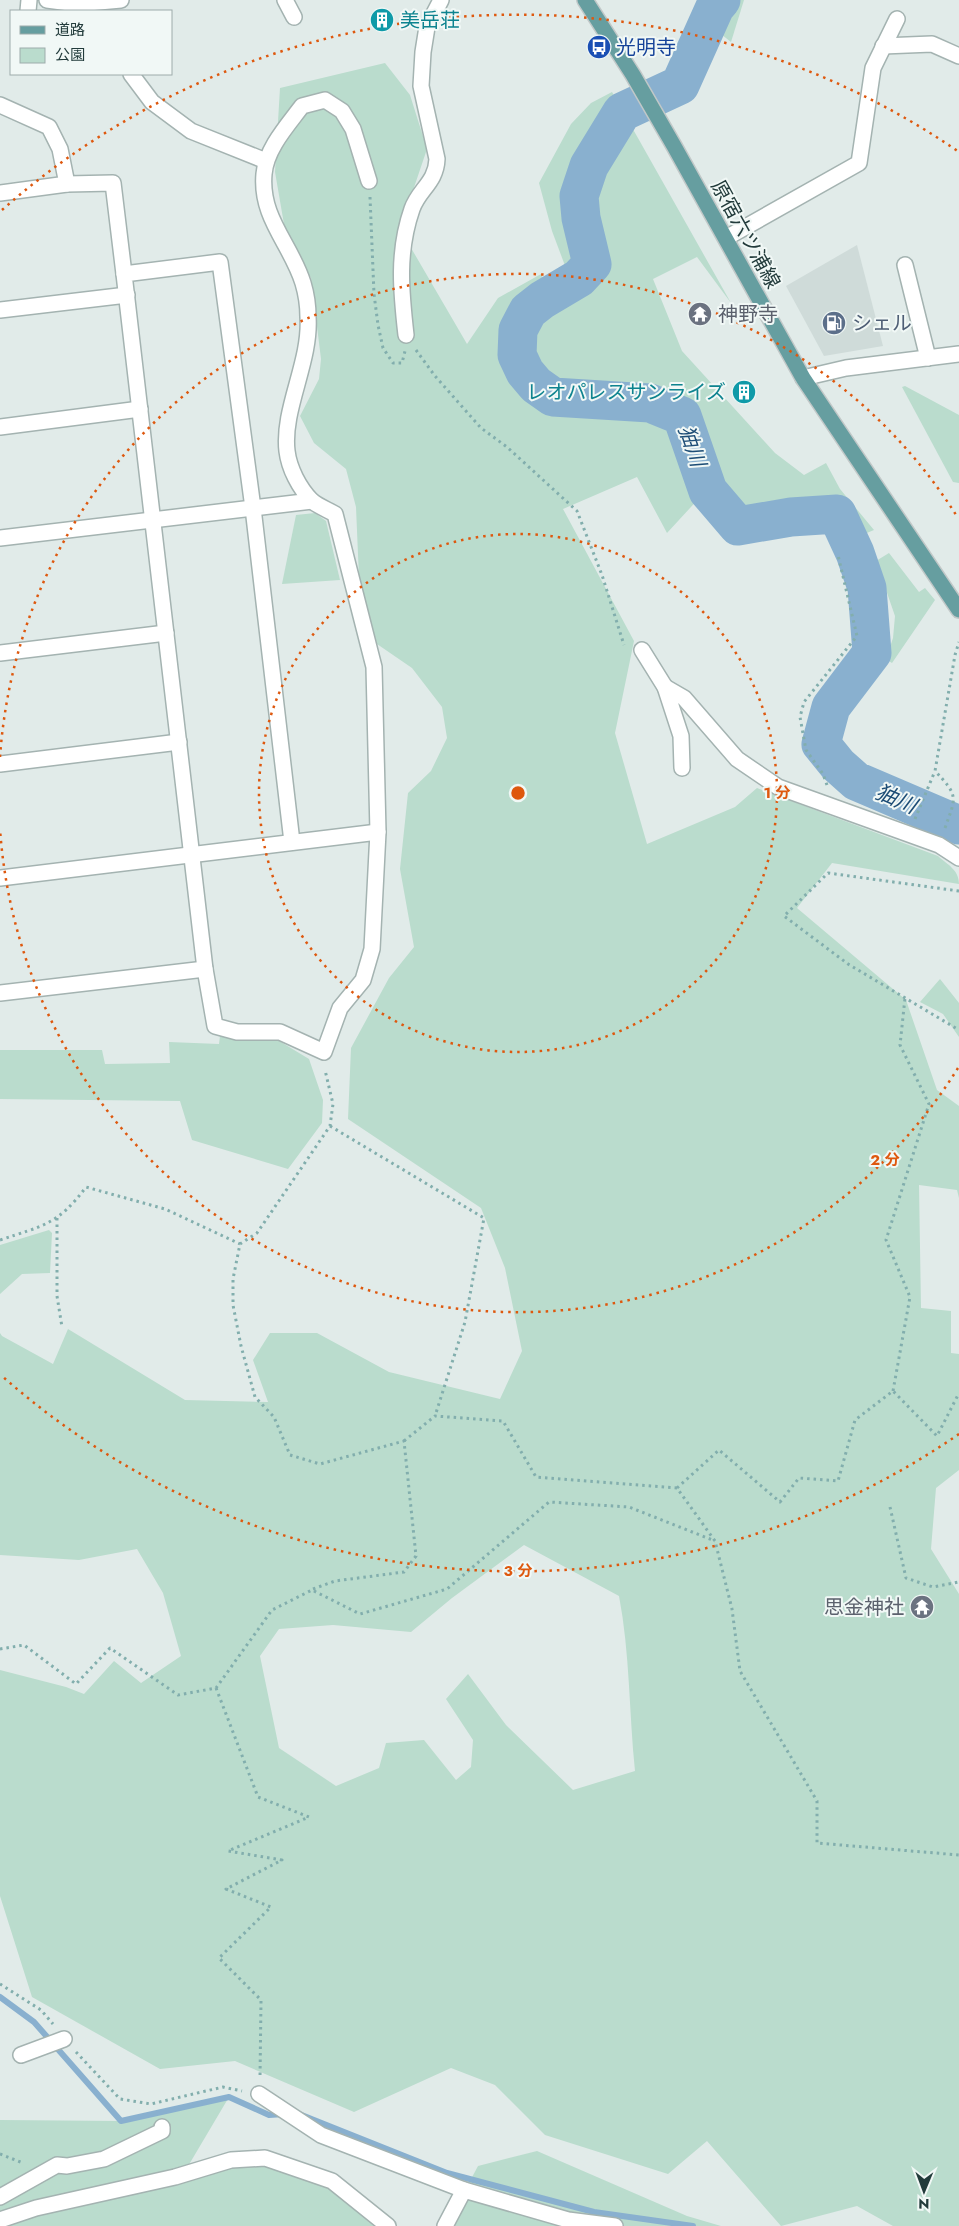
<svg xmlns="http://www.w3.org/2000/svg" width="959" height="2226" viewBox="0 0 959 2226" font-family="Jost,'Noto Sans JP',sans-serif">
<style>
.built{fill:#cfdbd9}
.green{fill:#badccd;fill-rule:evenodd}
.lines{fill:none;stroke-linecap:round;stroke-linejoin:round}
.stream{stroke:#89b0cf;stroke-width:6}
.river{stroke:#89b0cf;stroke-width:39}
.minor-casing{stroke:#a4b3b1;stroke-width:18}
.major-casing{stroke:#c1c8c8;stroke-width:18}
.path{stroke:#82aead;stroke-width:3;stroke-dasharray:2.5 4;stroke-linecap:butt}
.minor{stroke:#fff;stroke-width:15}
.major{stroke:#669ea0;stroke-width:15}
.ring{fill:none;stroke:#de580e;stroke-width:2.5;stroke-dasharray:2.5 5}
.labels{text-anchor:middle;stroke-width:4;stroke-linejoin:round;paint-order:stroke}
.culture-label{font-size:20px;fill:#0d838f;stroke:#f1f8f6;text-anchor:start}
.transit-label{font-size:20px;fill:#164399;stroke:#f1f8f6;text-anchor:start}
.street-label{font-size:20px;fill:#223b3b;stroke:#f1f8f6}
.worship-label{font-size:20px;fill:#5b616d;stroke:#f1f8f6;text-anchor:start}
.service-label{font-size:20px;fill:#4e5e75;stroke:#f1f8f6;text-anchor:start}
.water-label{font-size:21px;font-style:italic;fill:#1d4d76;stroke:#f1f8f6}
.centre{fill:#de580e;stroke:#f1f8f6;stroke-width:2.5}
.ring-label{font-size:15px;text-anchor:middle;font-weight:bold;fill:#de580e;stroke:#f1f8f6;stroke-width:4;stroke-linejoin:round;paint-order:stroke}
</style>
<rect width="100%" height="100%" fill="#e1ebe9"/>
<path class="built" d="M857,245L883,346L824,356L786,286Z"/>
<g class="green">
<path d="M703,0H744L731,42L698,16Z"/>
<path d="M385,63L410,95L427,149L400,229L467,344L498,298L541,274L547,287L523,305L508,333V354L522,382L553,404L646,413L674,426L702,495L667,533L637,477L563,509L634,641L615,733L647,844L735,807L757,788L938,856C948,865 959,870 959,884L832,863L797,908L906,1000L937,1090L959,1106V1198L957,1190L919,1185L921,1308L951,1311V1353L959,1354V1470L936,1488L931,1549L959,1594V2226H893L857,2206L781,2226L707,2141L668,2174L545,2135L495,2085L451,2068L354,2112L235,2061L160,2069L32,1997L0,1896V1670L66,1687L84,1694L114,1661L141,1683L181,1656L163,1593L137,1549L79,1560L0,1555V1333L2,1336L53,1364L68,1329L185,1400L268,1402L253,1360L270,1333H317L389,1372L500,1399L522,1351L505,1268L481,1208L348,1119L351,1048L389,978L414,947L400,869L408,793L431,771L447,738L442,707L412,668L377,644L359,578L356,507L346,469L314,443L300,416L319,379L321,359L311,278L285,230L275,172L280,88ZM524,1545L619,1596C630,1653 629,1713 635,1771L573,1790L506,1725L468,1674L446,1699L473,1740L471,1767L456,1780L424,1740L386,1743L379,1768L336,1786L279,1748L260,1656L279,1629L333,1625L411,1632L452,1598Z"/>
<path d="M612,92L731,303L697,257L653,279L682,351L775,453L804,475L826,463L840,489L874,530L862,535L837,506L789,507L741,520L713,486L685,412L653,398L581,391H554L536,379L523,359V332L533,313L545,303L573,287L552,231L539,183L571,124L591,103Z"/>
<path d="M905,386L959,415V483L953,482L902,387Z"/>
<path d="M315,513L326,521L340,580L282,584L296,515Z"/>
<path d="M889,553L919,592L925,588L935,600L892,663L886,659L893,638L895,616L876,561Z"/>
<path d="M940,979L959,1003V1037L943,1014L920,1002Z"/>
<path d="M220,1036H271L309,1059L323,1100L322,1123L288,1169L192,1140L180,1101L0,1099V1050H102L105,1064L170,1063L169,1042L219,1044Z"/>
<path d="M49,1230L52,1233L50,1273L22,1274L0,1294V1245Z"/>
<path d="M229,2097L184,2173L265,2158L332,2181L388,2226H0V2120L121,2121Z"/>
<path d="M537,2151L687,2216L721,2226H446L478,2166Z"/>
</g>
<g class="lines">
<g class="stream">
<path d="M0,1997L34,2022L121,2121L229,2097L269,2115L284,2114"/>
<path d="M299,2114L447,2173L594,2212L693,2226"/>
</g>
<path class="river" d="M721,0L715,7L680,85L622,112L589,166L579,196L581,218L592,264L579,278L542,300L528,311L518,330L517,355L525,372L536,385L553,397L650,403L682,416L708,491L738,526L791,517L837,514L855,553L867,588L872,653L831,707L821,744L838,765L856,781L959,825"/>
<g class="minor-casing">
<g id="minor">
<path d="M47,0L77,4L121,0"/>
<path d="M285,0L294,17"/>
<path d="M28,11L29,0"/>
<path d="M883,46L932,44L959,56"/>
<path d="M131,74L152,102L191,131L266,161"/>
<path d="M0,105L49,127L60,149L67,184L113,183L124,274"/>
<path d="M0,193L67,184"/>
<path d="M726,238L859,163L873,68L897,19"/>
<path d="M905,265L928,358"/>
<path d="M0,310L127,295"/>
<path d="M406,335C401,291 397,252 412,209C419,189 436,183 437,159L421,86L423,52L427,27L441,0"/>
<path d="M803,378L846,368L959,354"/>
<path d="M0,427L140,409"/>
<path d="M0,538L312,501"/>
<path d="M642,650L665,687L681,736L682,768"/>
<path d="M0,653L166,633"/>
<path d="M665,687L684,698L737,759L778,787L939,845L959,858"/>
<path d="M0,764L179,742"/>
<path d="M292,842L253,508L220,262L124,274L205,969L215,1026L237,1032H280L324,1052L340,1008L363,980L372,949L378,832L374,667L335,514C328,510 318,506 312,501C299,488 289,468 287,451C282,409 311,362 308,317C308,306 306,293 303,283C291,244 260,218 264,174C266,149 287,126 302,106L325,100L342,111L353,129L369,181"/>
<path d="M0,878L378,832"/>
<path d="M0,993L205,969"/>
<path d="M21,2055L64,2039"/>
<path d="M259,2094L321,2135L464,2190L445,2226"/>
<path d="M464,2190L568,2220L615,2226"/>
<path d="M0,2197L57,2165L67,2166L104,2159L162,2131V2127"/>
<path d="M0,2220L36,2208L175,2177L231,2160L265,2158L332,2181L388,2226"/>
</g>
</g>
<g class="major-casing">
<path id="major" d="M585,0L633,75L674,146L803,378L959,610"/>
</g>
<g class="path">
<path d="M370,197L374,294L378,325L383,348L393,363H402L405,351"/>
<path d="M416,350L435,376L481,428L507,447L577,511L602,575L624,645"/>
<path d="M827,785L823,774L806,750L800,717L804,702L857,636L838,555"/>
<path d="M915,819L935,771"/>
<path d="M945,828C956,797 959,796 935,771L955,655L959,642"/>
<path d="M959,891L828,873L784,916L848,964L959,1030"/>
<path d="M330,1126L484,1218L465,1322L435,1416"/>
<path d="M57,1218V1296L62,1327"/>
<path d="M0,1240C42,1226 58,1225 86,1187L165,1209L240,1244"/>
<path d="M893,1391L910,1297L886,1240L929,1104L900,1045L905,998"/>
<path d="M404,1441L435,1416L503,1421L536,1477L677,1488L715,1541L732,1609L740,1671L817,1801V1843L959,1855"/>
<path d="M677,1488L719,1450L780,1502L799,1478L838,1481L855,1420L893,1391L937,1436L959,1393"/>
<path d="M890,1507L906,1578L933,1587L959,1582"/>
<path d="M313,1589L335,1581L404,1572L416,1556L404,1441L320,1464L290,1455L274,1417L255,1397L241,1346L233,1305V1279L240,1244L257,1233L330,1126L333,1104L325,1070"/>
<path d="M0,1649L24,1645L76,1684L110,1648L178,1695L216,1688L272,1610L312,1590L360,1614L447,1589L549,1502L629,1507L715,1541"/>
<path d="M216,1688L258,1797L309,1817L228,1851L282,1860L226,1889L271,1907L219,1958L261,2000L260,2078"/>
<path d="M0,1984L41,2010L53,2024"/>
<path d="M76,2052L120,2099L151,2104L223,2087L242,2091"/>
<path d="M0,2154L23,2163"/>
</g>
<use href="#minor" class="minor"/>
<use href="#major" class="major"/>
</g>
<g class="ring">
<circle cx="518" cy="793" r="259"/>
<path d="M958 1068A519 519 0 0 1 0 829M0 757A519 519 0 0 1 958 518"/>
<path d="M959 1434A778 778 0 0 1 2 1376M2 210A778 778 0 0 1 959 152"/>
</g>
<defs>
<g id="building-disc" transform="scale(1.25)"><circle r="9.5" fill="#0f9aa8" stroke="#f1f8f6"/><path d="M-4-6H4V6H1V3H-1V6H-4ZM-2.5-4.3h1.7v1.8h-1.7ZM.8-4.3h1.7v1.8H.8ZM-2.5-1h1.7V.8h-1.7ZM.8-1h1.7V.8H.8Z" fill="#fff"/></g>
<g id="bus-disc" transform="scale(1.25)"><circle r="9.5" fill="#1a4fb4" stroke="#f1f8f6"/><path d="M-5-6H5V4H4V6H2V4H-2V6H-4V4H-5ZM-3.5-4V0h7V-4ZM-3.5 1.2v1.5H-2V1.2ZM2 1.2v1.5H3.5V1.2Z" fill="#fff"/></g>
<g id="temple-disc" transform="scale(1.25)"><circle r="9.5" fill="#6b7280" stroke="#f1f8f6"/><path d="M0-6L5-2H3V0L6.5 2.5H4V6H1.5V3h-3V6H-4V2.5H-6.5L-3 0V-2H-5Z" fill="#fff"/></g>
<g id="fuel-disc" transform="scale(1.25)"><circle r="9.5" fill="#5c6f8a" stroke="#f1f8f6"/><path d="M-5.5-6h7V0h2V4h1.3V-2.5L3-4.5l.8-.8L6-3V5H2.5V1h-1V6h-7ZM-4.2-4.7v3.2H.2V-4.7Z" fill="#fff"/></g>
</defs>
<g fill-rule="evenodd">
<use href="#building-disc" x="382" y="20"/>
<use href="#bus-disc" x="599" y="47"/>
<use href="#temple-disc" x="700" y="314"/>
<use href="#fuel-disc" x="834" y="323"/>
<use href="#building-disc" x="744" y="392"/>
<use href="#temple-disc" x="922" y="1607"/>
</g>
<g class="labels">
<g class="culture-label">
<text x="400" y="27">美岳荘</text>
<text x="726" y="399" text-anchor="end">レオパレスサンライズ</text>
</g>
<g class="transit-label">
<text x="616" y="54">光明寺</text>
</g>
<g class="street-label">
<text transform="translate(746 234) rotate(61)" y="7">原宿六ツ浦線</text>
</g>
<g class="worship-label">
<text x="718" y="321">神野寺</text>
<text x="904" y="1614" text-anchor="end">思金神社</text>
</g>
<g class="service-label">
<text x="852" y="330">シェル</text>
</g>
<g class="water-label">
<text transform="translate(692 446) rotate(71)" y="7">㹨川</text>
<text transform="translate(896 799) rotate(23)" y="7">㹨川</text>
</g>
</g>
<circle cx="518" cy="793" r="8" class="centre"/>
<g class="ring-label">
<text x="777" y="798">1 分</text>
<text x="885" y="1165">2 分</text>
<text x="518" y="1576">3 分</text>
</g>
<rect x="10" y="10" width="162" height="65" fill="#f1f8f6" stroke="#9eacab"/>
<rect x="20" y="26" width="25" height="8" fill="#669ea0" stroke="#9eacab"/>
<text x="55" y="35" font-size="15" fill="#223b3b">道路</text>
<rect x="20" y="48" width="25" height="15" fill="#badccd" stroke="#9eacab"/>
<text x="55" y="60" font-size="15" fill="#223b3b">公園</text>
<g transform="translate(924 2191) rotate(181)" stroke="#f1f8f6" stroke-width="4" paint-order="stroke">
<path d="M0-4L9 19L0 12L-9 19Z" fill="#223b3b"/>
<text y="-8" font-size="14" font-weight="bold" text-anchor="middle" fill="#223b3b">N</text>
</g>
</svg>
